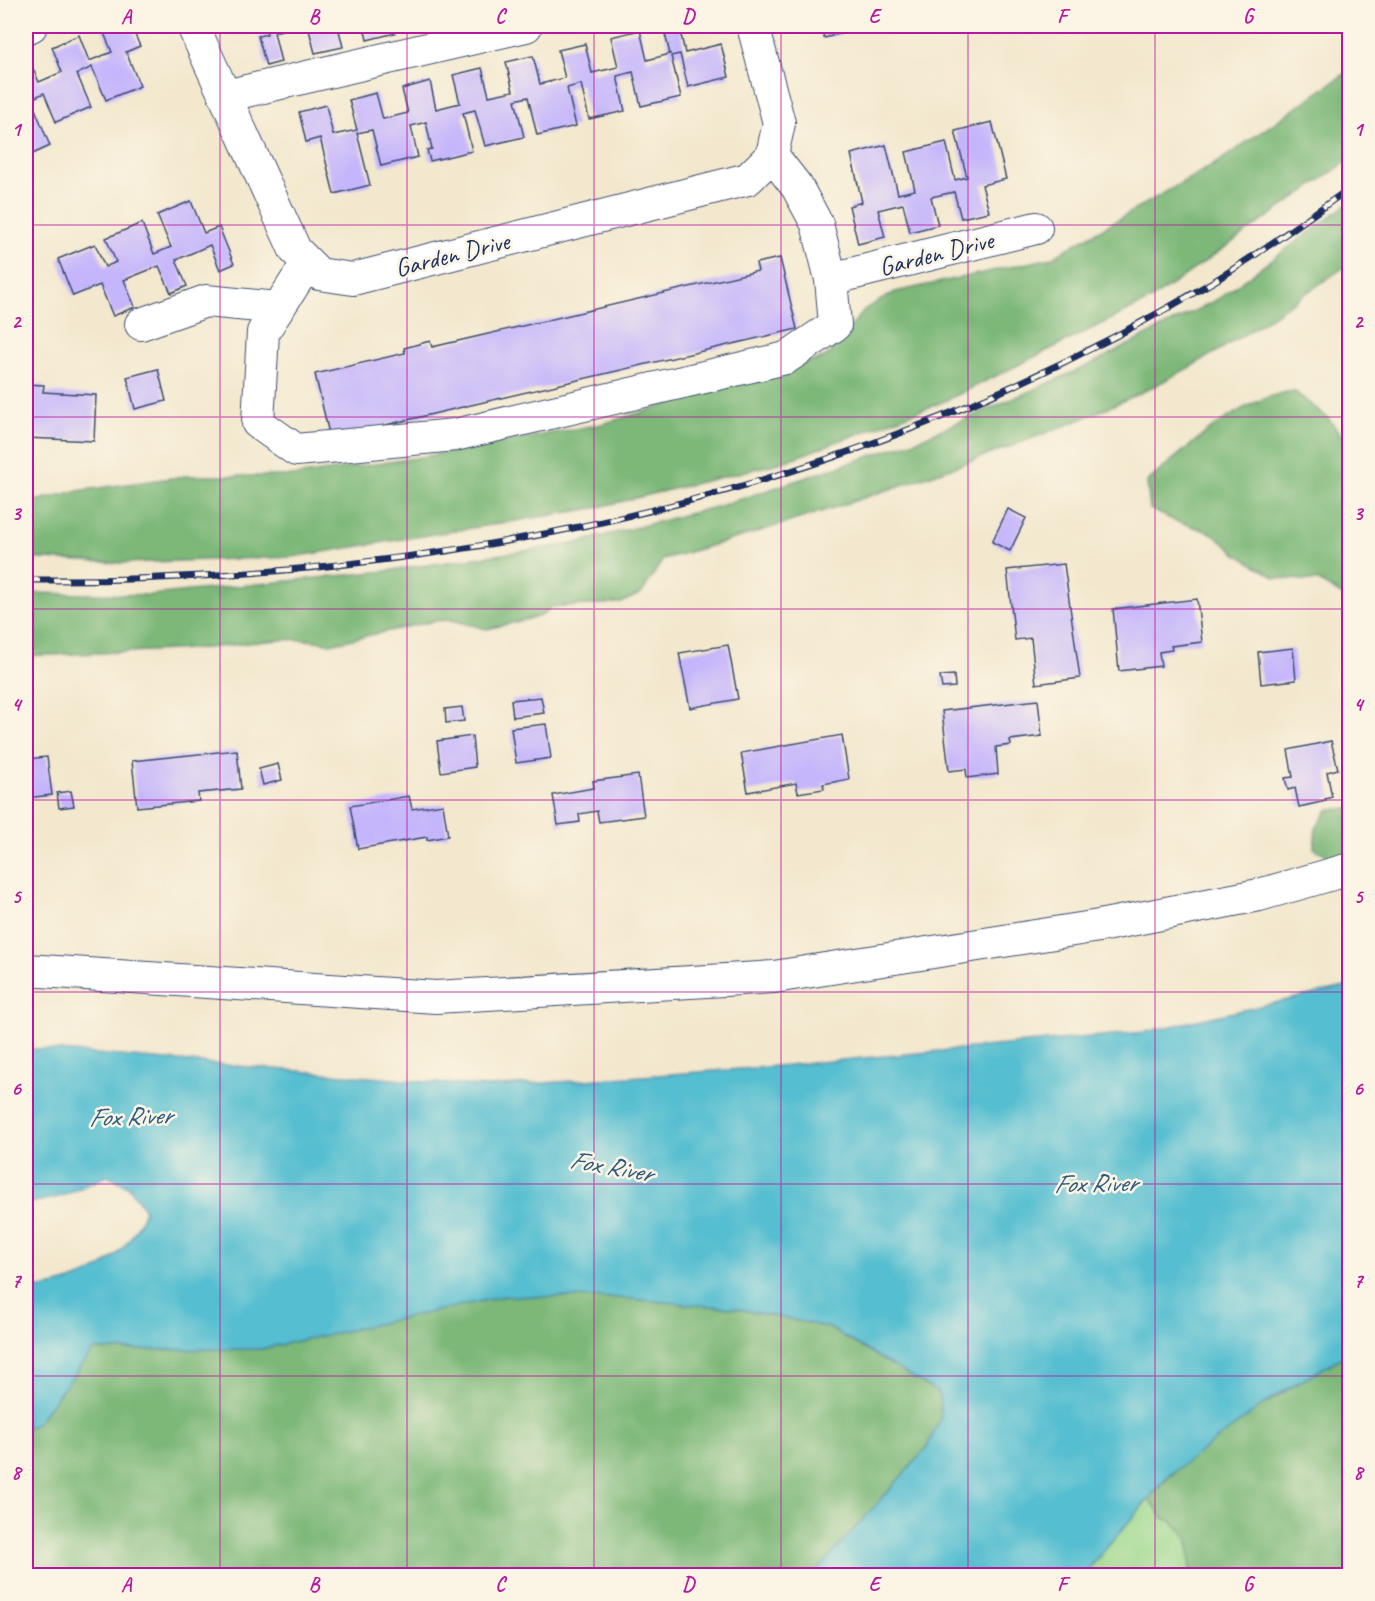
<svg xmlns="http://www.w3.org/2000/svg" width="1375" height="1601" viewBox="0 0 1375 1601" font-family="Caveat,sans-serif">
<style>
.green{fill:#9cd88c;stroke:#5c8475;stroke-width:1.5}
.forest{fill:#7db878;stroke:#4c746b;stroke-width:1.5}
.water{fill:#54bed0;stroke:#387697;stroke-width:1.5}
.building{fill:#c5b5fb}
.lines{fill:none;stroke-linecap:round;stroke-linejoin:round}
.minor-casing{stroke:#3b4b6f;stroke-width:34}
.minor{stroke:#fff;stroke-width:32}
.rail-casing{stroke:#1b2f5e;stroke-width:7}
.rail{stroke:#fcf5e5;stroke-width:4.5;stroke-dasharray:14;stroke-linecap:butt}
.grid{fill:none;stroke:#b5179e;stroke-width:1.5;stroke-opacity:0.55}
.labels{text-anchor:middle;stroke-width:5;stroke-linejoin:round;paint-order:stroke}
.street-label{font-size:26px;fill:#1b2f5e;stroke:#fcf5e5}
.water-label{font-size:27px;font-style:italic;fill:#2c5a80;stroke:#fcf5e5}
.neatline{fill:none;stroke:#b5179e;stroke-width:2}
.grid-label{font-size:20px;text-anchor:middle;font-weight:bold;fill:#b5179e}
</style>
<rect width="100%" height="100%" fill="#fcf5e5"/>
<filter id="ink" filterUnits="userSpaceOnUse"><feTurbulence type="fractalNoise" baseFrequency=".0167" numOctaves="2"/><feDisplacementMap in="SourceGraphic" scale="12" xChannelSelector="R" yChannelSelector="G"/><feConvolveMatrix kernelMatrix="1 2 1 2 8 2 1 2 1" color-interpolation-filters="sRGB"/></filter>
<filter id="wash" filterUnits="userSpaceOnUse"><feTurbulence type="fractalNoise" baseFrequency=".008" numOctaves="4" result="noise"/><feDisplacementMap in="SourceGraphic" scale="24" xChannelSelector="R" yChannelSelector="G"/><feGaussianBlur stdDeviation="1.35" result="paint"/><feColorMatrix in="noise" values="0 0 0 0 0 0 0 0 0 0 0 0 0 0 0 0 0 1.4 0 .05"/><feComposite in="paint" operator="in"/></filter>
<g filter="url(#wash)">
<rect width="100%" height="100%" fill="#f3e8ce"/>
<path class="green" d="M1149,1498L1163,1518L1173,1522L1188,1537L1191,1575L1083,1576Z"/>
<g class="forest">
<path d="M1349,71V160L1150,300L945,401L783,462L595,508L292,557L119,563L26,558V503L77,491L186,476H295L421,457L602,424L826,357L865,309L895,292L1051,258L1218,162Z"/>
<path d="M1349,203V264C1287,306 1226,350 1158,384C1091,418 1019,444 948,469C854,502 760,533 663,559L642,593L621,603L551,607L541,616L487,629L451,620L434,621L330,644C293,633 243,645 206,648C146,652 85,653 26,656V593L151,595L385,571L572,544L723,505L915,441L1083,368L1218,299Z"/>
<path d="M1294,391L1328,418L1349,445V600L1319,581L1276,578L1238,555L1210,532L1175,521L1150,509L1147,482C1187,448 1240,397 1294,391Z"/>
<path d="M1349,808V856L1336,860L1314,848L1316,828L1328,810Z"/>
<path d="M505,1296L619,1298L734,1308L828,1327L939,1393L941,1417L926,1449L813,1576L26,1575V1428L36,1424L93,1350L261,1349Z"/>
<path d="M1349,1353V1575H1191L1188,1537L1173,1522L1163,1518L1149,1498C1199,1440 1283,1392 1349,1353Z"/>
</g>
<path class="water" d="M1349,986V1353L1274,1397L1168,1476L1083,1575H813L926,1449L941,1417L939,1393L828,1327L734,1308L619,1298L505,1296L261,1349L93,1350L36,1424L26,1428V1290C82,1284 124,1265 145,1210L128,1186L107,1176L62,1196L26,1204V1048L487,1087L755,1068L1145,1032Z"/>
<g id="blocks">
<g class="building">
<path d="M101,26H131L140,46L126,52L140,86L106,100L92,67L77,74L91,107L56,122L44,93L31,99L50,146L26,157V58L28,57L39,82L62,72L52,47L79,35L89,61L112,52Z"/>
<path d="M265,26H298L274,32L281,62L266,66L258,36L267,34Z"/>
<path d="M308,26H338L343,47L315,53Z"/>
<path d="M364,26H393L395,33L367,40Z"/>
<path d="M663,26H679L685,53L721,44L729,77L688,87L680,54L671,56L681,97L641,106L633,72L617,76L625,111L589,119L581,84L567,88L576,126L537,135L528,97L515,100L524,137L485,146L475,110L463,113L472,151L430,161L427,150L432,149L426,122L411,126L418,157L381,166L372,130L357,133L370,185L334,194L320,138L306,142L299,112L326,105L333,135L357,130L349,100L376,93L383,119L408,113L402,89L430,81L436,109L460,103L453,75L482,68L489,96L513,91L506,62L533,56L540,84L565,78L558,50L585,44L592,73L618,67L611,37L640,30L647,60L670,54Z"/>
<path d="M821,26H858L859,29L824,38Z"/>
<path d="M992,122L1006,179L982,185L989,212L961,218L954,192L931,197L938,225L910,232L903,204L878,210L885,237L858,244L849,206L862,202L851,154L886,145L898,194L915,190L906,152L946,142L955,180L967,177L955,131Z"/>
<path d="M191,201L204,233L219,227L234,264L220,270L210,245L176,260L187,286L171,293L159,266L124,280L135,307L113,316L100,285L73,296L58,259L95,244L105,267L116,262L106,238L142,223L154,254L171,247L157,215Z"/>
<path d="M780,258L797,329L330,438L315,374L405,353L404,348L430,341L432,347L758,271L756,263Z"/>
<path d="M158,369L166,401L135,409L127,377Z"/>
<path d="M26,384L44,385L43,392L96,395L94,441L26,438Z"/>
<path d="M1008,509L1026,518L1010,551L992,542Z"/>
<path d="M1064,564L1080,678L1036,684L1031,638L1015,640L1007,570Z"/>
<path d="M1197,599L1202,642L1171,646L1172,650L1159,652L1161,666L1119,671L1113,609Z"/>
<path d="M728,645L738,699L690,708L679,653Z"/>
<path d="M1293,648L1296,680L1261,684L1258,652Z"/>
<path d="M954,675L955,687L942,688L940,676Z"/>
<path d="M541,697L544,713L513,717L511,700Z"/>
<path d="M1038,700L1042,736L1010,740L1011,745L996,747L998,774L967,778L966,769L949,771L942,711Z"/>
<path d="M462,707L464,721L446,723L445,709Z"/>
<path d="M546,724L551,758L516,763L511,728Z"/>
<path d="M842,735L849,779L823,784L824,789L798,793L796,783L748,792L741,753Z"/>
<path d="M472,736L475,767L441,772L437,741Z"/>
<path d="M1331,741L1338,769L1327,772L1332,797L1325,799L1326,801L1299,807L1295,788L1288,790L1285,778L1293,777L1288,750Z"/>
<path d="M237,750L241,789L198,793L199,801L137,807L132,761Z"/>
<path d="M47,757L52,795L26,798V759Z"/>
<path d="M278,764L282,780L263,785L259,769Z"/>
<path d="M638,775L644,816L599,822L597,811L579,814L580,822L558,825L553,795L594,788L593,781Z"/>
<path d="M71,791L74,806L59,808L57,793Z"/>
<path d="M409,796L412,809L443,804L448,836L427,840V837L358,849L350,806Z"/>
</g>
</g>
</g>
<g filter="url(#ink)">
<use href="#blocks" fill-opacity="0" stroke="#3b4b6f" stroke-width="1.5"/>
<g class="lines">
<g class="minor-casing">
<g id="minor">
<path d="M193,26L295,250L319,274L353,279L748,179L772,155L779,123L753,26"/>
<path d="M26,28L31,26"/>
<path d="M225,96L526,26"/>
<path d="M772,155L797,187L817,224L831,279L1036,228"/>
<path d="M307,264L263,332L258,423L296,450L455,435L786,358L835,325L831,279"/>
<path d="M141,324L206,301L278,308"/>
<path d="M26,970L436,997L774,977L1099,926L1259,895L1350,869"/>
</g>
</g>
<use href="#minor" class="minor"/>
<g class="rail-casing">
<path id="rail" d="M26,580C445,583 853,497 1216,280C1262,252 1306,219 1350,188"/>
</g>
<use href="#rail" class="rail"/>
</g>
</g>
<path class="grid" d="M220,26V1576M407,26V1576M594,26V1576M781,26V1576M968,26V1576M1155,26V1576M26,225H1350M26,417H1350M26,609H1350M26,800H1350M26,992H1350M26,1184H1350M26,1376H1350"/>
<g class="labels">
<g class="street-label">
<text transform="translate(936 253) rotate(-14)" y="9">Garden Drive</text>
<text transform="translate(452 254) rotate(-14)" y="9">Garden Drive</text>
</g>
<g class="water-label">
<text transform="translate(130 1116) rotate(-2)" y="9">Fox River</text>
<text transform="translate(611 1166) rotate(10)" y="9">Fox River</text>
<text transform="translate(1095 1183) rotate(-1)" y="9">Fox River</text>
</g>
</g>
<rect width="1375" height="1601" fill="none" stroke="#fcf5e5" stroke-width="66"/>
<rect x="33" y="33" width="1309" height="1535" class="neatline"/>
<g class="grid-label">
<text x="126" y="23">A</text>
<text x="314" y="23">B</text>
<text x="500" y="23">C</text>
<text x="688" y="23">D</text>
<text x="874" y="23">E</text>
<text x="1062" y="23">F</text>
<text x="1248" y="23">G</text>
<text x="16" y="136">1</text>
<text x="1358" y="136">1</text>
<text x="16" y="328">2</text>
<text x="1358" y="328">2</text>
<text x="16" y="520">3</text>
<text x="1358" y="520">3</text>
<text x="16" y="711">4</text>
<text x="1358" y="711">4</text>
<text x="16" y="903">5</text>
<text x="1358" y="903">5</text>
<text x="16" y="1095">6</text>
<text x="1358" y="1095">6</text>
<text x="16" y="1287">7</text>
<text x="1358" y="1287">7</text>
<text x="16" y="1479">8</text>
<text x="1358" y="1479">8</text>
<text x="126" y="1591">A</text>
<text x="314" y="1591">B</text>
<text x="500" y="1591">C</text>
<text x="688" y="1591">D</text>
<text x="874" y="1591">E</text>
<text x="1062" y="1591">F</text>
<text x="1248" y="1591">G</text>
</g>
</svg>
